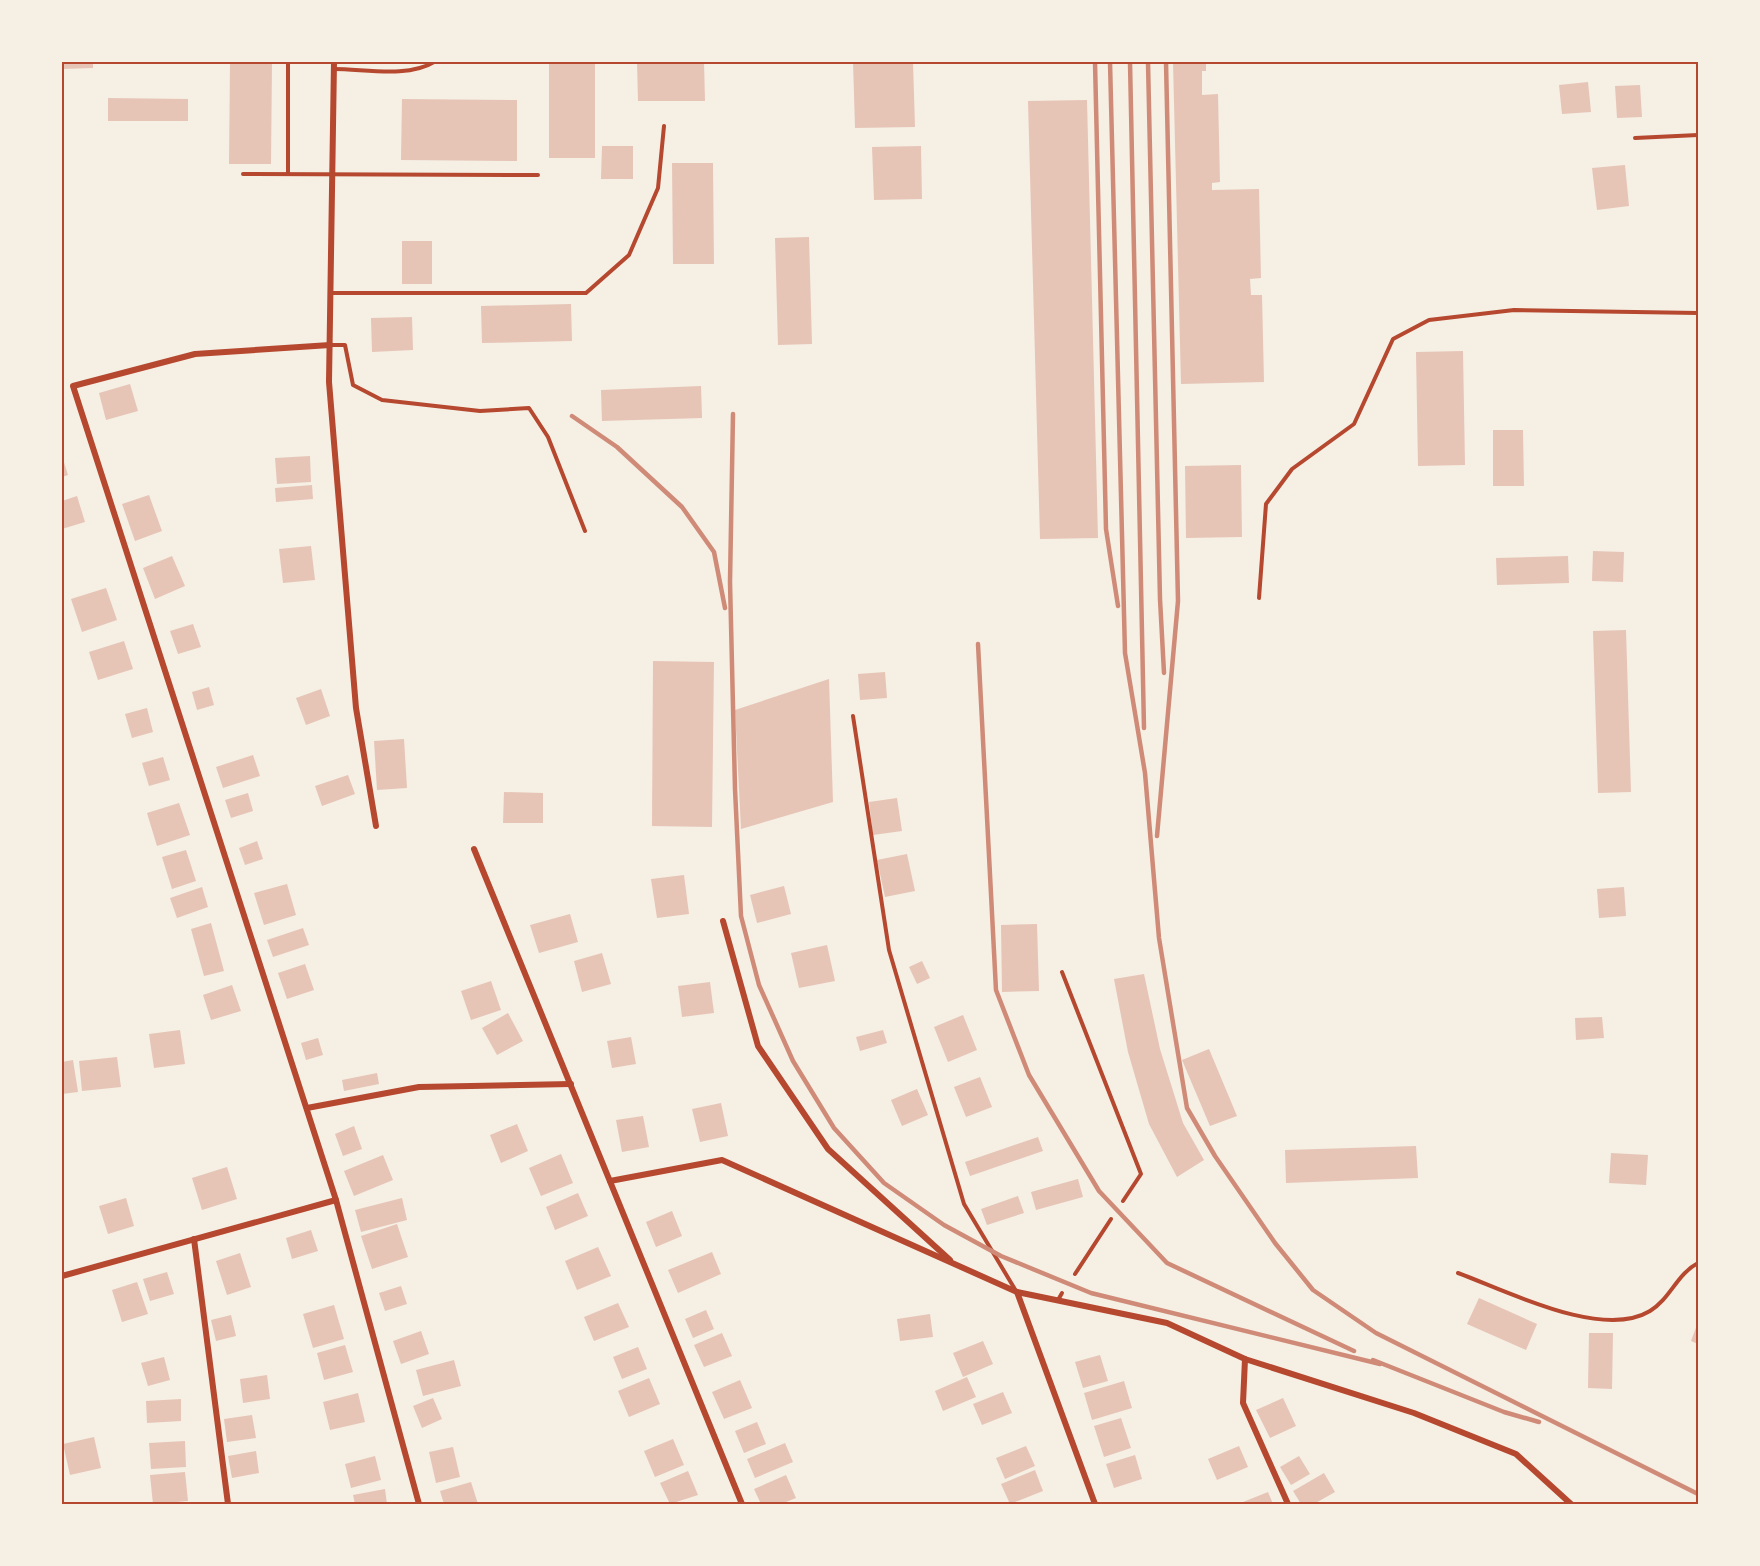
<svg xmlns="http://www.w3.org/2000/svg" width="1760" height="1566" viewBox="0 0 1760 1566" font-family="Georgia,serif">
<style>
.building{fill:#e6c5b7}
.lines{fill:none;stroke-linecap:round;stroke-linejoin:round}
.service{stroke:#b5482f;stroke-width:4}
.minor{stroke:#b5482f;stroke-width:6}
.rail{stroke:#cf8b77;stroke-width:4.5}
.neatline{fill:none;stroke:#b5482f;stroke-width:2}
</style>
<rect width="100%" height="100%" fill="#f6efe4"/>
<g class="building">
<path d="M62,62H93V68L62,69Z"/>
<path d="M230,62H272L271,164H229Z"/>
<rect x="549" y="62" width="46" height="96"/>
<path d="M637,62H704L705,101H638Z"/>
<path d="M853,62H913L915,127L855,128Z"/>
<path d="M1173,62H1206V71H1202V95L1218,94L1220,182L1212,183V190L1259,189L1261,278L1250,279L1251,295H1262L1264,382L1181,384Z"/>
<path d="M1588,82L1591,112L1562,114L1559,85Z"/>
<path d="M1640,85L1642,117L1617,118L1615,86Z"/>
<path d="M108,98L188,99V121H108Z"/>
<path d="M402,99L517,100V161L401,160Z"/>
<path d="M1087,100L1098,538L1040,539L1028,101Z"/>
<path d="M602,146H633V179H601Z"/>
<path d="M921,146L922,199L874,200L872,147Z"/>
<path d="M672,163H713L714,264H673Z"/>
<path d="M1625,165L1629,206L1597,210L1592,168Z"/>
<path d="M809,237L812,344L778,345L775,238Z"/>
<rect x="402" y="241" width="30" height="43"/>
<path d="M571,304L572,341L482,343L481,306Z"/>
<path d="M412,317L413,350L372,352L371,318Z"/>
<path d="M1463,351L1465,465L1418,466L1416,352Z"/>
<path d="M130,384L138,411L106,420L99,393Z"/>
<path d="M701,386L702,418L602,421L601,390Z"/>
<path d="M1493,430H1523L1524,486H1493Z"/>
<path d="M62,456L68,475L62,477Z"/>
<path d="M310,456L311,482L277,484L275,458Z"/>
<path d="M1241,465L1242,537L1186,538L1185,466Z"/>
<path d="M312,485L313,499L276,502L275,488Z"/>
<path d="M149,495L162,531L135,541L122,504Z"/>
<path d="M77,496L85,522L62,529V501Z"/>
<path d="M311,546L315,580L283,583L279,549Z"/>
<path d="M1593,551L1624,552L1623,582L1592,581Z"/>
<path d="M172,556L185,586L155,599L143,568Z"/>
<path d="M1568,556L1569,583L1497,585L1496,558Z"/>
<path d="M106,588L117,620L82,632L71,599Z"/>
<path d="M193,624L201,647L178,654L170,631Z"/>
<path d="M1626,630L1631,792L1598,793L1593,631Z"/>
<path d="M124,641L133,669L98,680L89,652Z"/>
<path d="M653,661L714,662L712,827L652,826Z"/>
<path d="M885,672L887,698L860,700L858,674Z"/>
<path d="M829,679L833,802L741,829L735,710Z"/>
<path d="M209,687L214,705L197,710L192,692Z"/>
<path d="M321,689L330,716L306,725L296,698Z"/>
<path d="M147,708L153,732L132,738L125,714Z"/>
<path d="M404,739L407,788L377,790L374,741Z"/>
<path d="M253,755L260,776L223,788L216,767Z"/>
<path d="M163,757L170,780L149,786L142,763Z"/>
<path d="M348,775L355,794L322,806L315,786Z"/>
<path d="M504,792L543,793V823H503Z"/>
<path d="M248,793L253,811L231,818L225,800Z"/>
<path d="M897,798L902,831L873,835L869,802Z"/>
<path d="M179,803L190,835L157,846L147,813Z"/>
<path d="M257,841L263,859L245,865L239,848Z"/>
<path d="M186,850L196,881L172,889L162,857Z"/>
<path d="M907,854L915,891L885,897L877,860Z"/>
<path d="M684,875L689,914L657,918L651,879Z"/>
<path d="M287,884L296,915L264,925L254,893Z"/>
<path d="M784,886L791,914L757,923L750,895Z"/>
<path d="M202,887L208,907L177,918L170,898Z"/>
<path d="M1624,887L1626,916L1599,918L1597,889Z"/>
<path d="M570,914L578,942L539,953L530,925Z"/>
<path d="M211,923L224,971L204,976L191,929Z"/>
<path d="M1037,924L1039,991L1002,992L1001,925Z"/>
<path d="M303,928L309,945L273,957L267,940Z"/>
<path d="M827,945L835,981L799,988L791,953Z"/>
<path d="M602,953L611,984L582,992L574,961Z"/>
<path d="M922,961L930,978L917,984L909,967Z"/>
<path d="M305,964L314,990L287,999L278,973Z"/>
<path d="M1144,974L1160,1049L1183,1123L1204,1160L1177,1177L1149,1124L1128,1052L1114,979Z"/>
<path d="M491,981L501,1010L471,1020L461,991Z"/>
<path d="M710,982L714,1013L682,1017L678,986Z"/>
<path d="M232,985L241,1011L211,1020L203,995Z"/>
<path d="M508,1013L523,1041L497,1055L482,1028Z"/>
<path d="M963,1015L977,1050L948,1062L934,1027Z"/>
<path d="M1602,1017L1604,1038L1576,1040L1575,1018Z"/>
<path d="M180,1030L185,1064L154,1068L149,1034Z"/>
<path d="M883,1030L887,1043L860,1051L856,1037Z"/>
<path d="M631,1037L636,1064L612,1068L607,1041Z"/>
<path d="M318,1038L323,1055L306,1060L301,1043Z"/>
<path d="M1209,1049L1237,1116L1210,1126L1182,1060Z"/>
<path d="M117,1057L121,1087L82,1091L79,1061Z"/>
<path d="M73,1060L78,1092L62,1094V1062Z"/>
<path d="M377,1073L379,1084L344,1091L342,1080Z"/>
<path d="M980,1077L992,1107L966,1117L954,1087Z"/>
<path d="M917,1089L928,1115L902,1126L891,1100Z"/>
<path d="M721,1103L728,1136L700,1142L692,1109Z"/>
<path d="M643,1116L649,1147L622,1152L616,1120Z"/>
<path d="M517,1124L528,1151L501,1163L490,1135Z"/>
<path d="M354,1126L362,1149L343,1156L335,1134Z"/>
<path d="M1038,1137L1043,1151L970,1176L965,1162Z"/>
<path d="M1416,1146L1418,1178L1286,1183L1285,1150Z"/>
<path d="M1611,1153L1648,1155L1646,1185L1609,1183Z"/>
<path d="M561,1154L573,1183L541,1196L529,1168Z"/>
<path d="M383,1155L393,1180L354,1196L344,1171Z"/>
<path d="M227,1167L237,1199L202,1210L192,1178Z"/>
<path d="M1078,1179L1083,1197L1036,1210L1031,1192Z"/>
<path d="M578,1193L588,1216L555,1230L546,1207Z"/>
<path d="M1018,1196L1024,1213L987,1225L981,1209Z"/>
<path d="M126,1198L134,1226L108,1234L99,1206Z"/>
<path d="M402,1198L407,1220L361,1232L355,1210Z"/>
<path d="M672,1211L682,1236L656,1247L646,1222Z"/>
<path d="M397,1224L408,1257L372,1269L361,1236Z"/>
<path d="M311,1230L318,1251L292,1259L286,1238Z"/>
<path d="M598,1247L611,1276L577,1290L565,1261Z"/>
<path d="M712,1252L721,1274L678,1293L668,1270Z"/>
<path d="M240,1253L251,1287L227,1295L216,1261Z"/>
<path d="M167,1272L174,1294L150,1301L143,1279Z"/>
<path d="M137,1282L148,1314L122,1322L112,1290Z"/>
<path d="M401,1286L407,1304L385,1311L379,1293Z"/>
<path d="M1479,1298L1537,1324L1526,1350L1467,1324Z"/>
<path d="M618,1303L629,1327L594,1341L584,1317Z"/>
<path d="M334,1305L344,1339L313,1348L303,1314Z"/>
<path d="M706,1310L714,1329L693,1338L685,1319Z"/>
<path d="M930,1314L933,1337L900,1341L897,1319Z"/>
<path d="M231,1315L236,1336L216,1341L211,1320Z"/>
<path d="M1698,1322V1344L1691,1341Z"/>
<path d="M421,1331L429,1354L401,1364L393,1341Z"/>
<path d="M722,1333L732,1356L704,1367L694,1345Z"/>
<path d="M1589,1333H1613L1612,1389L1588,1388Z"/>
<path d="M983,1341L993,1364L963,1377L953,1353Z"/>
<path d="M345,1345L353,1372L324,1380L317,1353Z"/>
<path d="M638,1347L647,1369L622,1379L613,1357Z"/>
<path d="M1100,1355L1108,1381L1083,1388L1075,1362Z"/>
<path d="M164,1357L170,1380L148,1386L141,1363Z"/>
<path d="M454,1360L461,1386L423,1396L416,1370Z"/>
<path d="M267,1375L270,1399L243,1403L240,1379Z"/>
<path d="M967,1377L976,1397L943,1411L935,1391Z"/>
<path d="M649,1378L660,1404L629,1417L618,1391Z"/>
<path d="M740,1380L752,1408L724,1419L712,1392Z"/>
<path d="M1124,1381L1132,1408L1092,1420L1084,1393Z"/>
<path d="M1003,1392L1012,1413L982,1425L973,1404Z"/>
<path d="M358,1393L365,1422L330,1430L323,1402Z"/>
<path d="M433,1398L442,1419L422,1428L413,1406Z"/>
<path d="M1283,1398L1296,1426L1270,1438L1256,1410Z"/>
<path d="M181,1399V1421L147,1423L146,1401Z"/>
<path d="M252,1415L256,1438L227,1442L224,1419Z"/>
<path d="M1121,1418L1131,1448L1104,1457L1094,1426Z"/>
<path d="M757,1422L766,1444L744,1453L735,1431Z"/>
<path d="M94,1437L101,1468L70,1475L63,1444Z"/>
<path d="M673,1439L684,1465L655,1477L644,1451Z"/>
<path d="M185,1441L186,1467L151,1469L149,1443Z"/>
<path d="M785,1443L793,1462L755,1478L747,1459Z"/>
<path d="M1026,1446L1035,1466L1005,1479L996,1458Z"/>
<path d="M1239,1446L1248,1467L1217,1480L1208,1459Z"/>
<path d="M453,1447L460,1477L436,1483L429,1452Z"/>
<path d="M256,1451L259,1473L232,1478L228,1456Z"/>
<path d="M1135,1455L1142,1479L1114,1488L1106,1464Z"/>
<path d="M375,1456L381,1480L351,1488L345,1464Z"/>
<path d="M1299,1456L1310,1474L1291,1485L1280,1467Z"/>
<path d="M1035,1470L1043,1491L1010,1504L1001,1484Z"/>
<path d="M688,1471L698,1495L670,1504L660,1483Z"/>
<path d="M185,1472L188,1501L153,1504L150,1475Z"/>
<path d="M1324,1473L1335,1492L1314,1504H1301L1293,1491Z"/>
<path d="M786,1475L796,1498L781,1504H761L754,1489Z"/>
<path d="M471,1482L478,1504H444L440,1491Z"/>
<path d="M385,1489L387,1504H355L353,1495Z"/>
<path d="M1268,1492L1273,1504H1238Z"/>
</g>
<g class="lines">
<g class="service">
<path d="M288,62V174"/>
<path d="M334,69C365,69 408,78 434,62"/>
<path d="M1635,138L1698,135"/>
<path d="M243,174L538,175"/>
<path d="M331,293H586L629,255L658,188L664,126"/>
<path d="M330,345H345L353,385L382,400L480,411L529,408L548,437L585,531"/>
<path d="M1259,598L1266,504L1292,469L1354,424L1393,339L1429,320L1514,310L1698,313"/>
<path d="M853,716L889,950L964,1204L1016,1291"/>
<path d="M1062,972L1141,1174L1123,1201"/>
<path d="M1458,1273C1507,1291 1602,1340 1650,1311C1670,1299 1677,1274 1698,1263"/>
<path d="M1075,1274L1111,1219"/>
<path d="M1058,1300L1062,1293"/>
</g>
<g class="minor">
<path d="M334,62L329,382L356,708L376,826"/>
<path d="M330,345L195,354L73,386L336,1200L419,1504"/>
<path d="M474,849L742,1504"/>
<path d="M723,921L758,1046L828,1149L950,1260"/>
<path d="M307,1108L419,1087L571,1084"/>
<path d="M610,1181L722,1160L1017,1292L1167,1323L1245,1359"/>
<path d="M194,1239L228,1504"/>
<path d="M62,1276L336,1200"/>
<path d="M1017,1292L1095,1504"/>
<path d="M1288,1504L1243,1403L1245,1359L1414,1413L1516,1454L1571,1504"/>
</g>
<g class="rail">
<path d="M1095,62L1106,529L1118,606"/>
<path d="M1110,62L1125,653L1145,773L1159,938L1187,1108L1215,1156L1275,1243L1313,1290L1376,1333L1698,1494"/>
<path d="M1130,62L1144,728"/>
<path d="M1148,62L1160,599L1164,673"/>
<path d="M733,414L730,582L735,789L741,916L759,985L793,1061L834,1128L884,1183L944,1225L1001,1256L1091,1293L1380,1364"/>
<path d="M572,416L617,447L682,507L714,552L725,608"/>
<path d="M978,644L996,990L1029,1075L1099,1191L1167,1263L1354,1351"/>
<path d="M1157,836L1178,601L1166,62"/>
<path d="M1373,1360L1504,1412L1539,1422"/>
</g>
</g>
<rect width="1760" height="1566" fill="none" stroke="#f6efe4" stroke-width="126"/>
<rect x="63" y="63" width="1634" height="1440" class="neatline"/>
</svg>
